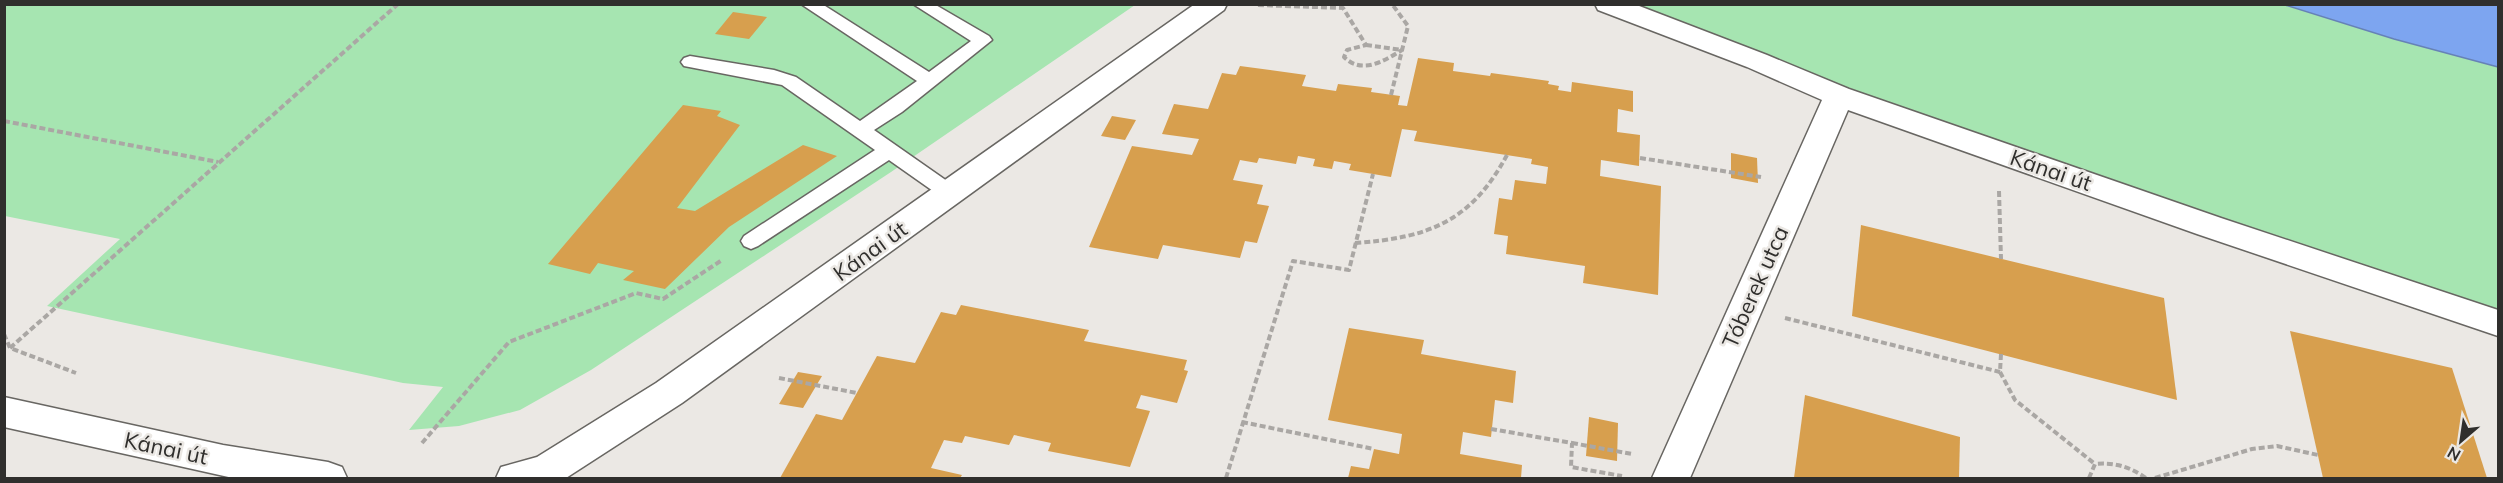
<svg xmlns="http://www.w3.org/2000/svg" width="2503" height="483" viewBox="0 0 2503 483" font-family="Mulish,sans-serif">
<style>
.green{fill:#a6e5b1}
.water{fill:#7da5f0;stroke:#6682b6;stroke-width:1.5}
.building{fill:#d79f4e}
.lines{fill:none;stroke-linecap:round;stroke-linejoin:round}
.lane-casing{stroke:#686662;stroke-width:3}
.street-casing{stroke:#686662;stroke-width:3}
.path{stroke:#aaa7a4;stroke-width:4;stroke-dasharray:6 3;stroke-linecap:butt}
.lane{fill:#fff;fill-rule:evenodd}
.street{fill:#fff;fill-rule:evenodd}
.labels{text-anchor:middle;stroke-width:5;stroke-linejoin:round;paint-order:stroke}
.street-label{font-size:22px;fill:#302f2d;stroke:#ebe8e4}
</style>
<rect width="100%" height="100%" fill="#ebe8e4"/>
<g class="green">
<path d="M4,5H1135L891,172L591,370L520,410L459,426L409,430L443,387L403,383L47,306L120,239L5,216Z"/>
<path d="M1609,5H2285L2394,39L2498,67V323L2209,226Z"/>
</g>
<path class="water" d="M2285,5H2498V67L2394,39Z"/>
<g class="building">
<path d="M733,12L767,17L749,39L715,34Z"/>
<path d="M1418,58L1454,63L1453,71L1490,76L1491,73L1549,81L1548,84L1559,86L1558,90L1571,92L1572,82L1633,91V112L1618,109L1617,132L1640,135L1639,166L1601,160L1600,176L1661,186L1658,295L1583,283L1585,266L1506,254L1508,236L1494,234L1499,198L1512,200L1515,180L1546,184L1548,167L1531,164L1532,159L1414,141L1417,131L1402,129L1391,177L1349,170L1351,164L1334,161L1332,169L1313,166L1315,159L1298,156L1296,164L1259,158L1257,163L1240,160L1233,180L1263,185L1257,204L1269,206L1257,243L1245,241L1240,258L1163,245L1158,259L1089,247L1132,146L1192,155L1199,139L1162,134L1174,104L1208,109L1222,73L1236,75L1240,66L1306,75L1302,86L1336,91L1338,84L1372,88L1371,92L1400,96L1398,105L1407,106Z"/>
<path d="M683,105L721,111L717,116L740,125L677,208L695,211L803,145L837,156L729,227L665,289L623,280L634,271L598,263L590,274L548,264Z"/>
<path d="M1112,116L1136,120L1125,140L1101,136Z"/>
<path d="M1731,153L1757,158L1758,183L1731,178Z"/>
<path d="M1861,225L2164,298L2177,400L1852,316Z"/>
<path d="M961,305L1089,330L1084,341L1187,360L1184,370L1188,371L1177,403L1141,395L1136,408L1150,411L1130,467L1048,451L1051,443L1014,435L1009,445L965,436L962,443L944,440L931,468L962,475L960,478H780L816,414L842,420L877,356L915,363L941,312L956,315Z"/>
<path d="M1349,328L1424,340L1421,354L1516,371L1513,403L1495,400L1491,437L1463,432L1460,454L1522,465L1521,478H1348L1351,466L1369,469L1374,449L1399,454L1402,434L1328,420Z"/>
<path d="M2290,331L2452,368L2487,478H2323Z"/>
<path d="M798,372L822,376L803,408L779,404Z"/>
<path d="M1805,395L1960,437L1959,478H1794Z"/>
<path d="M1589,417L1618,423L1617,461L1586,456Z"/>
</g>
<g class="lines">
<g class="lane-casing">
<path id="lane" d="M801,4H822L929,72L971,41L913,4H934L989,36L992,40L902,112L874,130L957,188L960,193L957,198L950,200L943,198L889,160L758,246L751,249L744,246L741,241L744,236L875,150L782,85L684,66L681,62L684,58L690,56L774,70L796,77L860,121L917,81Z"/>
</g>
<g class="street-casing">
<g id="street">
<path d="M1195,4H1227L1224,10L682,403L566,478H496L501,467L537,457L656,383Z"/>
<path d="M1595,4H1634L1767,55L1849,89L2221,218L2498,310V336L2197,234L1848,110L1690,478H1652L1822,100L1747,67L1598,10Z"/>
<path d="M4,397L223,445L328,462L342,467L347,478H233L4,427Z"/>
</g>
</g>
<g class="path">
<path d="M1258,5L1343,8L1366,45L1347,50L1344,57C1362,75 1384,61 1402,50"/>
<path d="M1366,45L1402,50"/>
<path d="M1391,95L1408,26L1392,4"/>
<path d="M4,121L218,162"/>
<path d="M1640,158L1761,177"/>
<path d="M1999,191L2001,259"/>
<path d="M1355,243C1428,238 1471,222 1507,155"/>
<path d="M1785,318L2000,372"/>
<path d="M4,334L10,348L76,373"/>
<path d="M10,348L398,4"/>
<path d="M2001,354L2000,372L2015,400L2095,464"/>
<path d="M779,378L857,393"/>
<path d="M1242,422L1374,449"/>
<path d="M1491,429L1572,443L1571,467L1622,476"/>
<path d="M422,443L509,342L636,293L663,299L722,260"/>
<path d="M1572,443L1632,454"/>
<path d="M1226,478L1293,261L1349,270L1373,174"/>
<path d="M2089,478L2095,464C2115,462 2130,467 2146,478"/>
<path d="M2155,478L2252,449L2277,446L2318,455"/>
</g>
<use href="#lane" class="lane"/>
<use href="#street" class="street"/>
</g>
<g class="labels">
<g class="street-label">
<text transform="translate(2051 170) rotate(19)" y="8">Kánai út</text>
<text transform="translate(870 251) rotate(-36)" y="8">Kánai út</text>
<text transform="translate(1755 287) rotate(-66)" y="8">Tóberek utca</text>
<text transform="translate(166 448) rotate(12)" y="8">Kánai út</text>
</g>
</g>
<rect width="2503" height="483" fill="none" stroke="#302f2d" stroke-width="12"/>
<g transform="translate(2461 441) rotate(209)" stroke="#ebe8e4" stroke-width="4.5" paint-order="stroke">
<path d="M0-4.5L10 22L0 15L-10 22Z" fill="#302f2d"/>
<text y="-9" font-size="16" font-weight="bold" text-anchor="middle" fill="#302f2d">N</text>
</g>
</svg>
